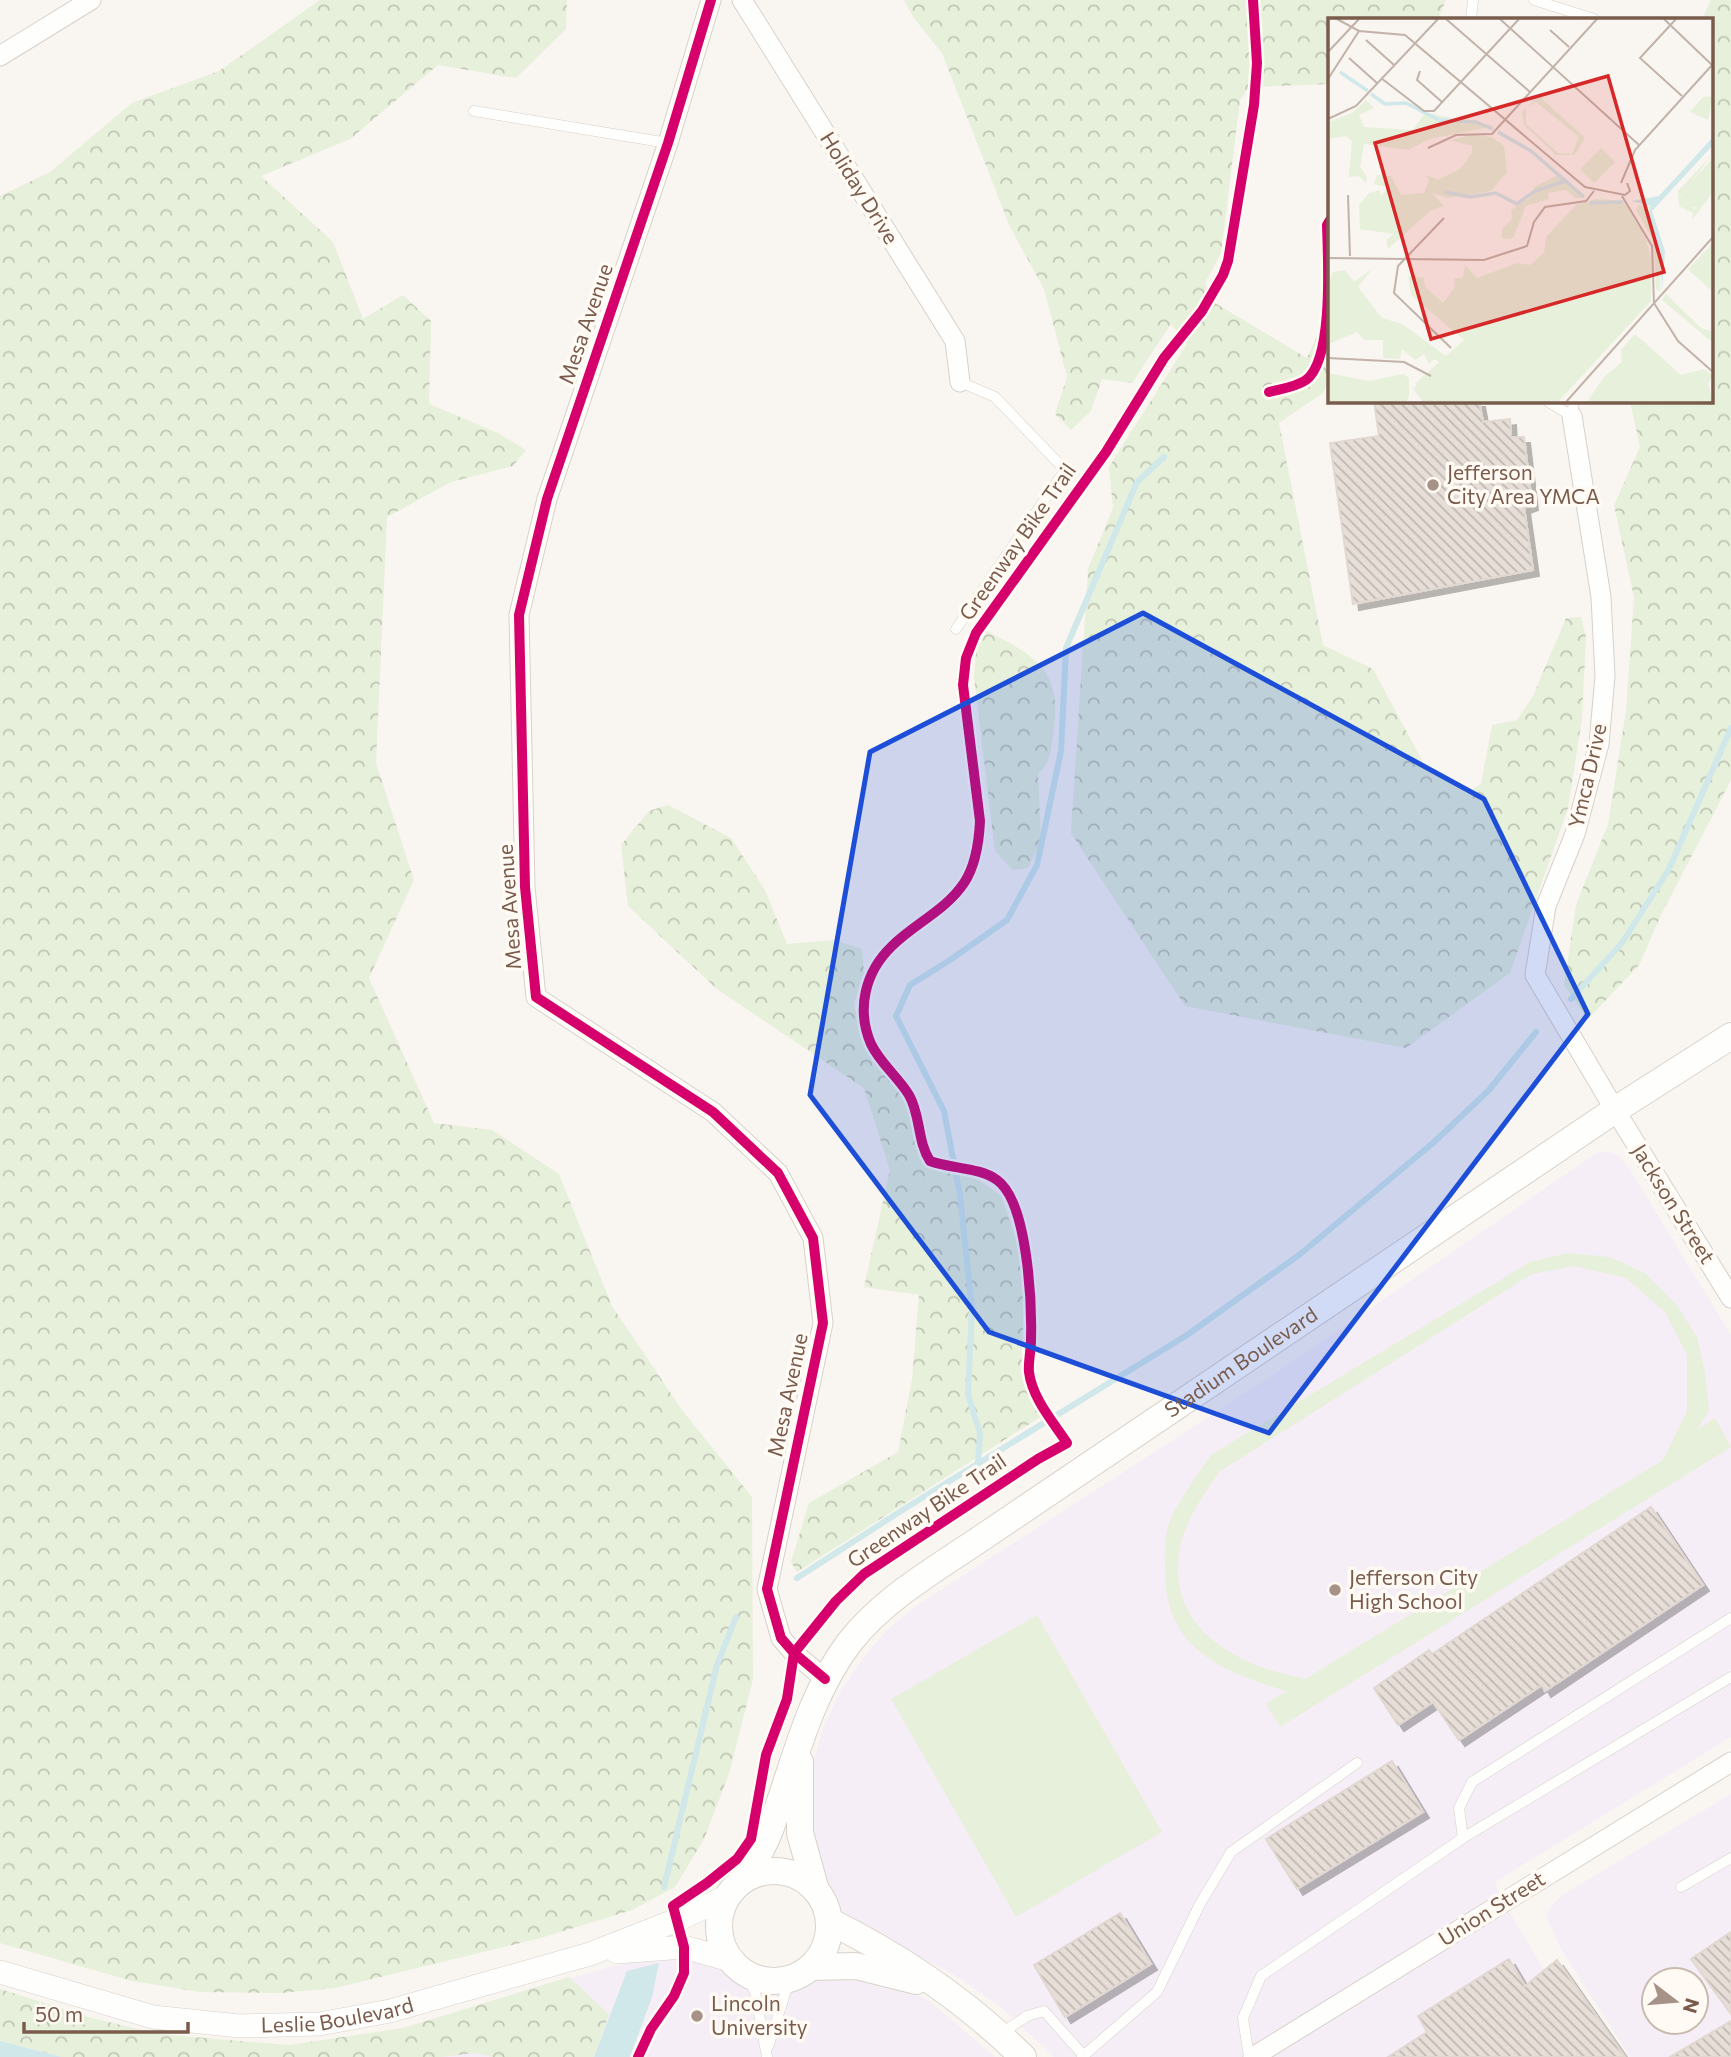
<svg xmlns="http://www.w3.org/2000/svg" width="1731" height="2057" viewBox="0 0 1731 2057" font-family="Commissioner,sans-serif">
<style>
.education{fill:#f6eef6;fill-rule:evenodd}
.forest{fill:url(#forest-crowns)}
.garden{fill:#e7f0db;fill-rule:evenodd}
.water{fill:#d0e8ea}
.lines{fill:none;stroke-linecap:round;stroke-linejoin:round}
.stream{stroke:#d0e8ea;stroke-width:6}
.building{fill:url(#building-back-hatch);stroke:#e2d8d2;stroke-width:2;filter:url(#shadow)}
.service-casing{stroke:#d7d1cb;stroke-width:11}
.minor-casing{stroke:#d7d1cb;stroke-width:21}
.tertiary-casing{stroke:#d7d1cb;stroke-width:24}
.secondary-casing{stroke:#d9d2cb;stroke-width:28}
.service{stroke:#fefefd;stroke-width:10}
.minor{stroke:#fefefd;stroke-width:19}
.tertiary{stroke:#fefefd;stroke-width:23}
.secondary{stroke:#fefefd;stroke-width:26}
.cycleway-casing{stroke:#fffaf3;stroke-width:15}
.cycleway{stroke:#d6006c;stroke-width:10}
.marked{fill:#1d4ed8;fill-opacity:0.2;stroke:#1d4ed8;stroke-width:5;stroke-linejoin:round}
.poi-dot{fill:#a69286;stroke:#fffaf3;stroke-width:2.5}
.labels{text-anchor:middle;stroke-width:7;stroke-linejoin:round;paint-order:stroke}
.street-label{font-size:21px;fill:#7a5c4d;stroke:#fffaf3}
.poi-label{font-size:21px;fill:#7a5c4d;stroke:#fffaf3;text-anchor:start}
.inset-river{fill:none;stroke:#d0e8ea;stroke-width:3.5}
.inset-road{fill:none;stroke:#c2b3aa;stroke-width:2}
.view{fill:#d62828;fill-opacity:0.15;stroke:#d62828;stroke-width:3.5}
.inset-edge{fill:none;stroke:#7a5c4d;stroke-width:3.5}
</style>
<defs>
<pattern id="forest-crowns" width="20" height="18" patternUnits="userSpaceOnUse" patternTransform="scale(1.75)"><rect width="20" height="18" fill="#e7f0db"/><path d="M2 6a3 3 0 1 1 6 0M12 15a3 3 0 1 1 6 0" fill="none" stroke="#c0c6b4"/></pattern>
<pattern id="building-back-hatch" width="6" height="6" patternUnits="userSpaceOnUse" patternTransform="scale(1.75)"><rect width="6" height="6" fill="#e6ded7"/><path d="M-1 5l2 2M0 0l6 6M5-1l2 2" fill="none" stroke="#bfb7b1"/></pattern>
<filter id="shadow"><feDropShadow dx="6" dy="6" stdDeviation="0" flood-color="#0004"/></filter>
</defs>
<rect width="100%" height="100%" fill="#f9f5f0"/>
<g class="education">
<path d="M1606,1151L1618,1155L1629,1168L1731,1335V1737L1495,1882L1499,1894L1524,1937L1598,2057H1054L1001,2007L950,1972L855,1924L841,1912L830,1891L810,1836L811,1770L823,1728L840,1692L863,1658L887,1630L916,1606L1269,1378L1595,1154Z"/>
<path d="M1731,1794V2057H1630L1561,1949L1546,1916L1551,1906L1564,1894ZM1654,1980H1696V2022H1654Z"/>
<path d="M676,1955L709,1960L770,1993L825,1974L889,1980L928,2000L995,2057H0V1992L155,2038L289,2046L401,2031L508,1996L631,1961Z"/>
</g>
<g class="forest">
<path d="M320,0H567L566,29L516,78L438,65L350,139L261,176L333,242L363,319L403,295L431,321L429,404L498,433L526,450L513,466L451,482L387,517L376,763L414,880L369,978L434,1123L492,1130L559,1174L612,1306L682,1410L752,1497L753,1679L730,1771L704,1839L675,1887L632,1910L541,1938L335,1988L281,1993L200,1992L132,1981L0,1943V196L50,172L132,103L219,71Z"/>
<path d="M904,0H1446L1438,19H1330V84L1249,87L1240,100L1221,253L1205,283L1215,303L1307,358L1319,332L1330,326V380L1323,393L1279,423L1323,645L1373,669L1425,766L1466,793L1481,784L1492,725L1517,720L1533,696L1566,618L1581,617L1586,637L1582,718L1568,808L1510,973L1406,1048L1185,1006L1071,833L1088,569L1113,508L1109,467L1187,344L1171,324L1132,383L1102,379L1091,411L1071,430L1055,414L1067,377L1044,289L1010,227L942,53L913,17Z"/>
<path d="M1711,0H1731V780L1661,915L1639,965L1588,1019L1564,985L1576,905L1608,824L1626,711L1634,597L1614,505L1640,447L1630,401H1712V19H1702Z"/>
<path d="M987,631C1038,657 1063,672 1053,734C1050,754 1052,759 1038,774L1041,842L1028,868L1013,870L995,851L974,676L976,652Z"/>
<path d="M668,805L731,838L765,890L787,944L834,940L862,949L864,973L854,1003L860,1035L871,1058L904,1098L917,1132V1150L926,1167L976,1178L1001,1196L1018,1245L1025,1294L1022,1350L1027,1390L1042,1416L797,1572L791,1562L809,1503L898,1452L912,1379L919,1295L864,1287L890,1170L864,1088L717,989L628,906L621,845L649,811Z"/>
<path d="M569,1977L609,2014L594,2057H493L475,2053L441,2057H62L0,2041V1989L92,2018L158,2034L289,2045L403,2028Z"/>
</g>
<g class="garden">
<path d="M1568,1253L1610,1257L1645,1273L1676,1304L1697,1337L1705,1372L1709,1410L1698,1429L1715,1418L1731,1447L1280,1727L1266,1704L1286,1691C1221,1671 1165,1649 1165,1571C1165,1554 1164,1534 1171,1518C1182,1496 1197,1475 1211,1455L1530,1262ZM1574,1266L1626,1278L1665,1312L1687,1355V1411L1663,1460L1305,1679C1288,1674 1269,1671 1253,1664C1199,1640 1168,1604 1181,1543C1186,1520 1206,1491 1219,1472L1532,1274Z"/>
<path d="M1037,1615L1162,1832L1016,1917L891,1699Z"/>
</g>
<g class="water">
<path d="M659,1963L652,1997L630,2057H594L627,1971Z"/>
<path d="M0,2041L62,2057H0Z"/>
</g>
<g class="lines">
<g class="stream">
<path d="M1571,999L1622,943L1669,869L1731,728"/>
<path d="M978,1463L980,1433L968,1395L972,1308L960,1195L944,1111L896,1016L910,985L950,960L1007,920L1037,865L1061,751L1066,648L1137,482L1164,457"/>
<path d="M797,1578L904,1509L1187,1335L1299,1255L1433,1143L1489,1090L1536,1032"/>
<path d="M664,1887L717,1665L736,1617"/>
</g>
</g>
<g class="building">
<path d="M1374,401H1479L1483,422L1510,419L1511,437H1524L1532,504L1524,507L1533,570L1353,604L1330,443L1379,436Z"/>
<path d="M1651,1507L1703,1585L1545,1691L1542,1685L1459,1740L1433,1702L1398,1725L1374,1688L1429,1650L1432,1654Z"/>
<path d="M1392,1761L1423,1812L1297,1889L1266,1839Z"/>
<path d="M1120,1913L1151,1964L1065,2017L1034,1965Z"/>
<path d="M1731,1932V2014L1691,1959Z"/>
<path d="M1509,1959L1525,1986L1557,1960L1625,2057H1388L1427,2032L1418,2016Z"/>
<path d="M1731,2021V2057H1670Z"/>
</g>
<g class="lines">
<g class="service-casing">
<g id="service">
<path d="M1534,0L1594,19"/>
<path d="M1471,19L1473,0"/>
<path d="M474,111L668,143"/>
<path d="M1547,401L1572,416L1574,401"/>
<path d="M956,629L1065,470L995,397L960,382"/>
<path d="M1463,1838L1459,1808L1472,1782L1731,1618"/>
<path d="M1681,1887L1731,1858"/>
<path d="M745,1973L755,1992L767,2057"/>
<path d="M1002,2033L1027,2016L1044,2011L1084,2056"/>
<path d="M768,2047L789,1981"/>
<path d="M1082,2057L1157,1992L1200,1904L1231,1852L1357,1763"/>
<path d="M1249,2057L1243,2018L1261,1976L1463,1838L1731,1677"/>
</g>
</g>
<g class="minor-casing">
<g id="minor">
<path d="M711,0L668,143L547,499L519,615L525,887L536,997L713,1112L778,1173L813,1238L823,1323L767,1589L781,1638L794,1653L825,1679"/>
<path d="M742,0L955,341L960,382"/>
<path d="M0,56L91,0"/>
<path d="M1572,416L1601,597L1605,676L1599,744L1575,834L1546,906L1535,975L1615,1110L1731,1298"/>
<path d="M1253,2057L1731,1762"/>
</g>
</g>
<g class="tertiary-casing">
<g id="tertiary">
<path d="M617,1952L684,1947L730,1960"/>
<path id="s1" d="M0,1972L153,2017L239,2026L319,2024L390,2011L590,1954L677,1920L728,1896"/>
</g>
</g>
<g class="secondary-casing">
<g id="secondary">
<path d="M800,1762V1833L815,1887"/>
<circle cx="774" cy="1926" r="55"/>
<path id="s2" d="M746,1877C754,1862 764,1846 770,1830C794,1766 807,1699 849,1643C884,1598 936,1569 983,1537L1615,1110L1731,1036"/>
<path d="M829,1921C900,1956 967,2002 1023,2057"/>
<path d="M811,1967L856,1966L916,1981"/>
</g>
</g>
<use href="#service" class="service"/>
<use href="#minor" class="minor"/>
<use href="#tertiary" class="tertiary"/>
<use href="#secondary" class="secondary"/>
<g class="cycleway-casing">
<g id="cycleway">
<path d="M711,0L668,143L547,499L519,615L525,887L536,997L713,1112L778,1173L813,1238L823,1323L767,1589L781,1638L794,1653L825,1679"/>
<path d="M1269,392C1281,389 1296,387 1306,380C1334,359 1328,259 1327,225L1330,220"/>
<path d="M638,2057L651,2029L674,1996L684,1973V1947L673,1906L707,1883L737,1859L751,1839L766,1755L787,1699L794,1653L836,1601L864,1574L1038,1459L1067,1443C1054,1423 1032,1398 1029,1372C1028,1362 1031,1351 1031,1340C1032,1305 1028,1202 997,1180C979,1167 951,1169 930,1161C917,1141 921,1116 909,1095C898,1077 880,1063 871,1044C856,1009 865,972 892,946C914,924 946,910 964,883C976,865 979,842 980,821L963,685L966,658L976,633L1106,452L1164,358L1202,311L1223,275L1228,261L1254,105L1257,63L1253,0"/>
</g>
</g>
<use href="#cycleway" class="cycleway"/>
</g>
<path class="marked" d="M1143,613L1484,799L1588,1014L1269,1433L989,1332L810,1095L870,752Z"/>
<g class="poi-dot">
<circle cx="1433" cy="485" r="7"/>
<circle cx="1335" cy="1590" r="7"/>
<circle cx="697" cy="2016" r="7"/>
</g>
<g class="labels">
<g class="street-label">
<text transform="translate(859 188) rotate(58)" y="7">Holiday Drive</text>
<text transform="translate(586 324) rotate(-71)" y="7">Mesa Avenue</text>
<text transform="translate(1018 542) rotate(-55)" y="7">Greenway Bike Trail</text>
<text transform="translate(1588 776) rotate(-77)" y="7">Ymca Drive</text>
<text transform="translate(510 907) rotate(-94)" y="7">Mesa Avenue</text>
<text transform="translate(1673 1204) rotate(58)" y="7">Jackson Street</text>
<text dy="7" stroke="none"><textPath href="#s2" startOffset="740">Stadium Boulevard</textPath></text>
<text transform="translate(788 1395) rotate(-78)" y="7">Mesa Avenue</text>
<text transform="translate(927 1511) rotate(-34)" y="7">Greenway Bike Trail</text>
<text transform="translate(1492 1909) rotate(-32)" y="7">Union Street</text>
<text dy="7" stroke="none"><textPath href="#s1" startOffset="345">Leslie Boulevard</textPath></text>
</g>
<g class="poi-label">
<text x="1447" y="480">Jefferson<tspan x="1447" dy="24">City Area YMCA</tspan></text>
<text x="1349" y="1585">Jefferson City<tspan x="1349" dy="24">High School</tspan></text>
<text x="711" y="2011">Lincoln<tspan x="711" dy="24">University</tspan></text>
</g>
</g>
<g transform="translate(1328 18)">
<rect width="385" height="385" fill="#f9f5f0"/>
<path d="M385,78L380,102L362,94L375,79ZM385,140V174L370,189L359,190L354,185V174Z" fill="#e7f0db"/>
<path d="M38,82L46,90L31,97L36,109L85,112L97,95L167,108L101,121L80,132L36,126L32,149L39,159L38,165L31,158L21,159L24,123L18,118L0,121V104L24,95ZM144,117L164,119L176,128L179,154L163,173L120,180L104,175L116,188L102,193L60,231L58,222L66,216L32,211L31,187L41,175L52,172L53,179L59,169L46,166L49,157L63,158L73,177L96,175L101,162L98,157L110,162L133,150L144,135V128L122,122ZM230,157L255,180H247L238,172L220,175L221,181L198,188L185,220L174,221V211L184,201L183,192L205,178L206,169ZM269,181L295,183L317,218L323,241V283L230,384H95L86,372L89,364L111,344L106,341L101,346L96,336L87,342L74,331L72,341L55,340V322H36L29,314L0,326V266L5,254L17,252L26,264L44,251L30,269L54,300L74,306L118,338L136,322L83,277L80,258L96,260L97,269L115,285L127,269L126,261L135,259L137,247L149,260L189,245L202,247L216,235L218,219L248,187ZM311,187L323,188L320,200L333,234L332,274L328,271L325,222L308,192ZM338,276L373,310L385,314V325L334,282ZM307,316L353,357L376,351L385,358L380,365L385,384H259L276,359L294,344L293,332ZM0,355L41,363L75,356L81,360V378L78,384H0Z" fill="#e7f0db"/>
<path d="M385,225V274L360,251Z" fill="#e7f0db"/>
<path d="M211,78L257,120L247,137H228L196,107L194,94ZM208,84L251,119L244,136L230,135L198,106V90ZM273,130L287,144L266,165L252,151ZM385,136L353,177L356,188L367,191L385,174L364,202L365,195L351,188L350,173Z" fill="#e7f0db" fill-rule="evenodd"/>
<path d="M385,119V127L324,193L337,233L334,272L333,234L320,200L323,188L304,183L331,178Z" fill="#d0e8ea"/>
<path class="inset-river" d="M12,54L40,73M43,76L57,86L78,85L111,102L148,104L165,111M170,114L203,133L256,179M117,174L142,179L168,175L189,186L207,173L237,163M262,185L295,184"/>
<path class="inset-road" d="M9,1L31,13L77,17L257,169L297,177L302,173L299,165M118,1L202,74M172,1L311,127M336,1L384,47M348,1L312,40L354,78M222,12L241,29M38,22L66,47M0,34L31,1M21,40L49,65M92,53L89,62L114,84M53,60L96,93H106L191,1M0,61L31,13M0,101L28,88L110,1M100,130L128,117L164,116L269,1M293,165L307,132L385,46M20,177L22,238M294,178L324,228L326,285L350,323L385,354M116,200L70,248L66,275L123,330M0,240L156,242L199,228L206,204L217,189L258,183L266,173M0,340L76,344L103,358M238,384L385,219"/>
<path class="view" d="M280,58L336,254L103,321L47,125Z"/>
<rect width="385" height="385" class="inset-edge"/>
</g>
<g transform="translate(1675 2001) rotate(106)"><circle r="33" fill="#fffaf3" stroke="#cabbb1" stroke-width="2"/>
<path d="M0-5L12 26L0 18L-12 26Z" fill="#a69286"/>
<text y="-10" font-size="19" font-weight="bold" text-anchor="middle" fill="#7a5c4d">N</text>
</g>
<path d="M24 2022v10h164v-10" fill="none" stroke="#7a5c4d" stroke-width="3.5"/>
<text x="35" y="2022" font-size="21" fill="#7a5c4d" stroke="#fffaf3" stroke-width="5" paint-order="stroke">50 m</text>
</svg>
